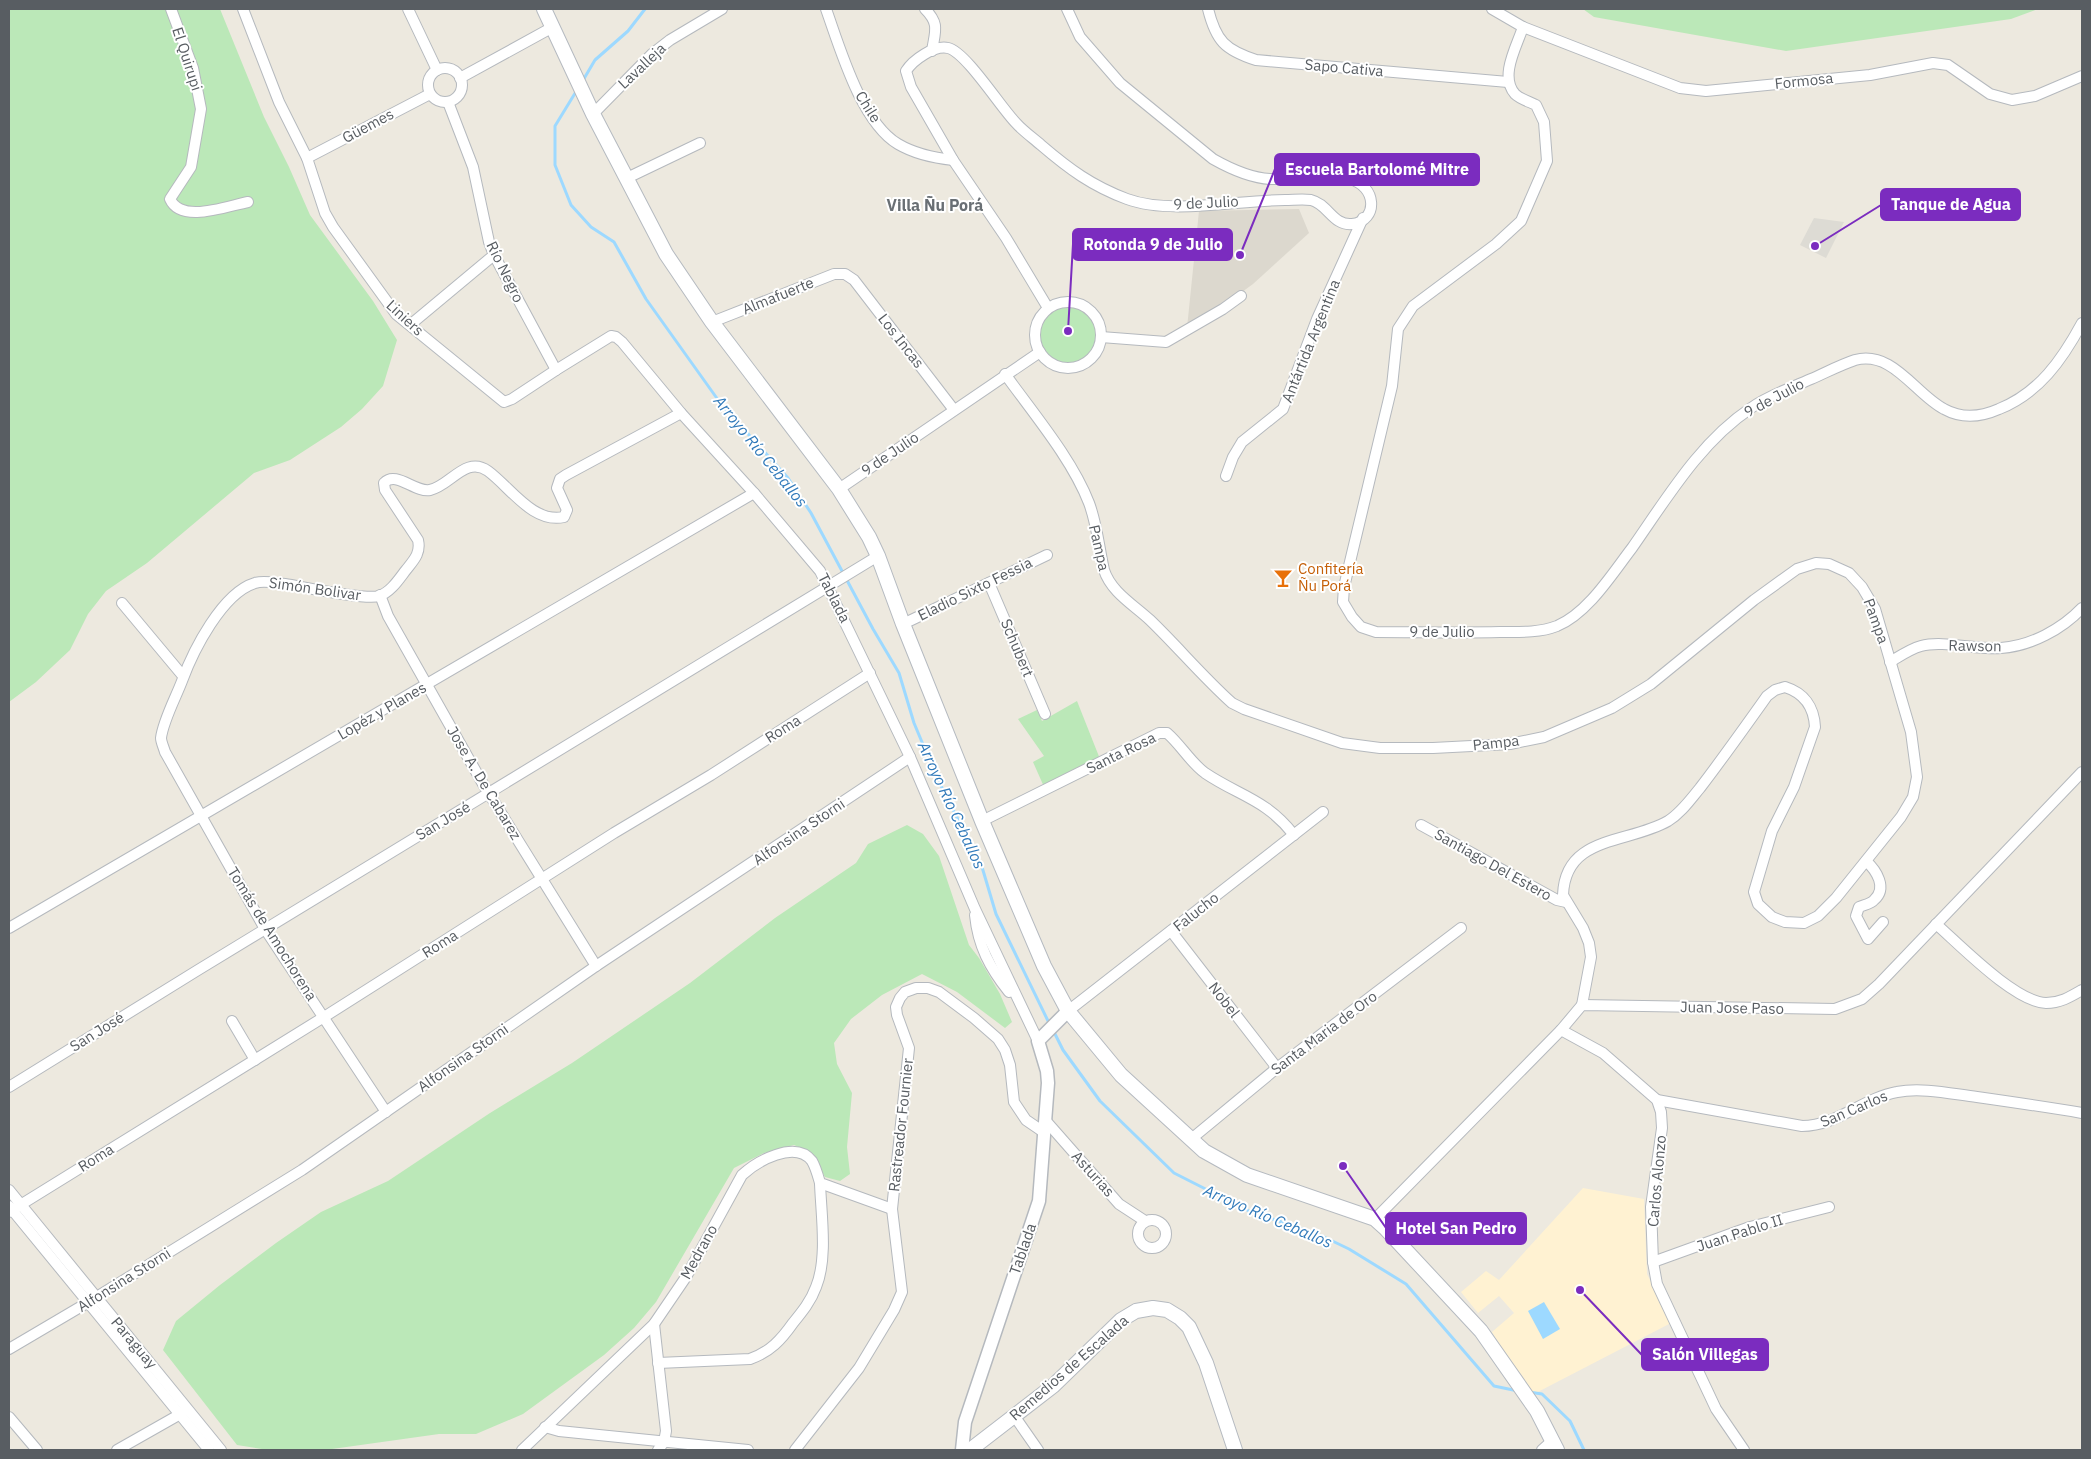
<svg xmlns="http://www.w3.org/2000/svg" width="2091" height="1459" viewBox="0 0 2091 1459" font-family="'IBM Plex Sans',sans-serif">
<style>
.commercial{fill:#fff2d2}
.industrial{fill:#dddbd4}
.education{fill:#dcd8ce}
.green{fill:#bbe8b8}
.water{fill:#9dd9ff}
.lines{fill:none;stroke-linecap:round;stroke-linejoin:round}
.stream{stroke:#9dd9ff;stroke-width:3}
.minor-casing{stroke:#b5b9be;stroke-width:12}
.tertiary-casing{stroke:#b5b9be;stroke-width:15}
.secondary-casing{stroke:#b5bac0;stroke-width:16}
.minor{stroke:#fff;stroke-width:10}
.tertiary{stroke:#fff;stroke-width:12}
.secondary{stroke:#fff;stroke-width:14}
.labels{text-anchor:middle;stroke-width:4;stroke-linejoin:round;paint-order:stroke}
.street-label{font-size:15px;fill:#585d62;stroke:#fff}
.food-label{font-size:15px;fill:#c56008;stroke:#fff;text-anchor:start}
.neighbourhood-label{font-size:16px;font-weight:bold;fill:#696f74;stroke:#fff}
.water-label{font-size:16px;font-style:italic;fill:#317aba;stroke:#fff}
.leader{fill:none;stroke:#7b2cbf;stroke-width:2}
.callout-dot{fill:#7b2cbf;stroke:#fff;stroke-width:2}
.callout{fill:#7b2cbf;stroke:#7b2cbf;stroke-width:2}
.callout-label{font-size:16px;text-anchor:middle;font-weight:bold;fill:#fff}
</style>
<rect width="100%" height="100%" fill="#ede9df"/>
<path class="commercial" d="M1583,1188L1644,1199L1647,1274L1671,1323L1530,1396L1492,1332L1514,1313L1499,1296L1478,1313L1461,1292L1486,1271L1499,1280Z"/>
<path class="industrial" d="M1814,218L1844,222L1826,258L1800,245Z"/>
<path class="education" d="M1299,209L1309,233L1253,284L1220,308L1187,328L1199,211Z"/>
<g class="green">
<path d="M9,9H220L264,117L289,167L310,215L373,301L397,340L383,386L362,409L341,427L290,460L254,473L147,563L106,591L88,614L70,650L36,682L9,702Z"/>
<path d="M1583,9H2038L2011,19L1786,51L1594,17Z"/>
<circle cx="1068" cy="335" r="33"/>
<path d="M1077,701L1100,759L1045,789L1033,762L1044,756L1018,719L1037,710L1042,721Z"/>
<path d="M907,825L923,834L939,856L969,945L979,958L1000,994L1012,1022L1005,1028L957,992L922,974L882,995L851,1019L834,1043L837,1064L852,1093L847,1147L850,1174L840,1181L825,1177L811,1153L794,1145L764,1153L734,1168L656,1302L634,1328L604,1355L523,1414L476,1434H439L325,1450H268L237,1445L163,1350L176,1321L220,1285L276,1243L321,1212L388,1181L490,1113L572,1063L690,983L775,918L856,863L868,844Z"/>
</g>
<path class="water" d="M1544,1302L1560,1329L1543,1339L1528,1311Z"/>
<g class="lines">
<g class="stream">
<path d="M582,82L595,60L628,31L645,9"/>
<path d="M577,90L555,126V165L571,205L591,227L614,242L646,299L721,404L788,478L811,513L873,629L899,673L914,723L937,778L982,867L996,914L1050,1025"/>
<path d="M1053,1030L1063,1050L1100,1101L1174,1173L1249,1211L1322,1236L1349,1249L1406,1284L1494,1386L1518,1391"/>
<path d="M1529,1392L1542,1394L1570,1421L1584,1450"/>
</g>
<g class="minor-casing">
<g id="minor">
<path d="M171,9L193,68L201,109L191,167L170,199C181,224 227,206 248,202"/>
<path d="M243,9L279,102L307,158L325,213L333,227L396,314L504,402L512,399L556,370"/>
<path d="M408,9L437,70"/>
<path d="M826,9C840,48 861,122 898,144C915,154 934,158 953,160"/>
<path d="M925,9C940,24 935,31 932,51"/>
<path d="M1208,9C1216,41 1225,50 1256,60L1508,82"/>
<path d="M1492,9L1523,27C1517,46 1499,76 1515,94C1520,99 1530,102 1536,105L1544,122L1547,161L1521,221L1496,244L1413,306L1398,329L1392,386L1344,587L1343,602L1352,617L1361,627L1376,632C1418,632 1459,633 1500,632C1518,632 1539,633 1557,626C1588,613 1612,574 1632,548C1667,498 1700,442 1751,408C1769,395 1791,388 1811,379C1825,373 1840,365 1855,360C1893,350 1915,394 1944,409C1962,419 1981,417 1999,409C2039,393 2062,360 2082,323"/>
<path d="M1523,27L1680,88L1706,91L1870,75L1933,63L1948,65L1990,94L2012,100L2035,96L2082,76"/>
<circle cx="445" cy="85" r="17"/>
<path d="M460,78L553,27"/>
<path d="M448,102L473,167L489,242L494,255L556,370L611,336L616,337L622,342L681,413L754,493L820,571L910,757L975,909L1038,1041"/>
<path d="M593,114L652,54L670,40L722,9"/>
<path d="M307,158L430,94"/>
<path d="M627,178L700,143"/>
<circle cx="1068" cy="335" r="33"/>
<path d="M1048,308L1006,238L953,160L911,87L906,71C913,60 934,45 948,48C966,52 1001,108 1016,123C1023,131 1033,138 1041,145C1069,169 1092,186 1127,199C1170,215 1238,200 1285,200C1293,200 1303,199 1311,200C1328,204 1333,226 1352,224C1379,221 1377,185 1349,179C1323,173 1296,180 1270,179C1251,178 1229,168 1213,159L1120,83L1080,37L1067,9"/>
<path d="M712,322L834,274H845L854,280L954,410"/>
<path d="M410,325L494,255"/>
<path d="M1101,337L1166,342L1223,309L1241,296"/>
<path d="M1005,374C1033,413 1072,459 1089,503C1097,524 1099,548 1104,570C1111,592 1134,605 1150,620C1178,647 1203,677 1232,703L1244,709L1342,743L1380,748H1433L1510,744L1544,737L1612,708L1651,684L1754,600L1797,569L1816,563L1829,564L1849,573L1862,587L1875,609L1911,732L1917,777L1913,797L1901,817L1836,898L1818,916L1804,923L1785,922L1772,917L1758,904L1754,892L1772,831L1794,787L1815,727C1814,707 1804,693 1785,687L1775,690L1767,696C1745,727 1723,758 1700,788C1690,800 1681,813 1668,821C1628,844 1565,835 1563,895L1583,928L1589,943L1591,957L1582,1005"/>
<path d="M1226,476L1233,457L1242,442L1283,409L1317,319L1363,218"/>
<path d="M839,489L1040,352"/>
<path d="M989,583L1045,714"/>
<path d="M380,595L388,616L483,784L596,966"/>
<path d="M122,603L183,676"/>
<path d="M903,624L1047,555"/>
<path d="M1890,662C1900,656 1910,649 1921,646C1943,640 1977,650 2001,648C2031,646 2062,629 2082,608"/>
<path d="M982,821L1159,733H1167C1181,745 1190,762 1205,773C1239,796 1266,799 1294,835"/>
<path d="M1421,825L1557,900L1566,902"/>
<path d="M1866,861C1876,870 1888,888 1874,900C1871,904 1863,905 1859,907L1856,916L1868,939L1883,922"/>
<path d="M975,915C978,946 990,968 1009,992"/>
<path d="M1936,924C1960,945 2015,1002 2046,1003C2060,1003 2070,997 2082,990"/>
<path d="M9,928L754,493"/>
<path d="M1171,931L1277,1068"/>
<path d="M1068,1011L1323,812"/>
<path d="M232,1021L255,1060"/>
<path d="M1561,1030L1603,1053L1657,1100L1661,1112L1662,1128L1651,1207L1653,1262L1657,1284L1716,1409L1744,1450"/>
<path d="M9,1087L198,970L878,556"/>
<path d="M1657,1100L1802,1126C1837,1126 1863,1098 1897,1092C1922,1087 1952,1094 1977,1097C2012,1102 2047,1107 2082,1113"/>
<path d="M386,1112L265,929L165,752C164,748 161,742 161,738C163,721 176,697 182,681C193,651 222,593 255,583C264,580 276,583 285,584C304,587 365,600 379,596C391,592 399,579 406,570C414,560 421,553 418,540L385,490L384,483C396,470 415,493 430,490C450,486 466,455 488,471C510,487 533,524 564,517L567,510L557,488L560,479L566,475L681,413"/>
<path d="M1046,1121L1119,1204L1145,1221"/>
<path d="M1190,1140L1277,1068L1461,928"/>
<path d="M9,1190L221,1450"/>
<path d="M9,1206L209,1450"/>
<path d="M9,1212L324,1017L614,833L711,775L870,673"/>
<path d="M1375,1219L1561,1030L1582,1005L1835,1009L1862,999L1879,984L2082,772"/>
<circle cx="1152" cy="1234" r="14"/>
<path d="M1653,1262L1750,1227L1829,1207"/>
<path d="M654,1324L666,1431L664,1442L658,1450"/>
<path d="M9,1349L87,1303L302,1170L596,966L910,757"/>
<path d="M658,1363L750,1359C770,1352 781,1340 793,1323C802,1312 811,1301 816,1287C828,1258 821,1214 820,1183"/>
<path d="M9,1417L37,1450"/>
<path d="M1015,1417L1038,1450"/>
<path d="M545,1427L559,1431L748,1450"/>
<path d="M117,1450L184,1412"/>
<path d="M522,1450L654,1324L686,1277L742,1175C756,1162 795,1139 812,1161C816,1168 818,1176 820,1183L892,1209"/>
<path d="M795,1450L859,1368L894,1310L902,1292L892,1209L909,1048L897,1015L896,1007L900,998L905,992L916,988H928L939,992L974,1018L998,1039L1005,1050L1010,1065L1014,1102L1026,1120L1045,1133"/>
<path d="M1542,1450L1552,1441"/>
</g>
</g>
<g class="tertiary-casing">
<path id="tertiary" d="M962,1450L965,1422L1039,1201L1048,1083L1047,1071L1038,1041L1068,1011"/>
</g>
<g class="secondary-casing">
<g id="secondary">
<path d="M544,9L593,114L666,254L712,322L839,489L869,537L878,556L903,624L982,821L1044,966L1068,1011L1121,1075L1204,1151L1247,1175L1375,1219L1385,1228L1481,1331L1537,1411L1557,1450"/>
<path d="M970,1450L1053,1386L1121,1320L1136,1311L1153,1308L1167,1310L1180,1318L1189,1327L1206,1363L1235,1450"/>
</g>
</g>
<use href="#minor" class="minor"/>
<use href="#tertiary" class="tertiary"/>
<use href="#secondary" class="secondary"/>
</g>
<defs>
<g id="bar-bare" transform="scale(1.5)"><path d="M-6-5H6L.8 .8V4.5H3.5V6h-7V4.5H-.8V.8Z" fill="#e8710a" stroke="#fff" stroke-width="2.5" paint-order="stroke"/></g>
</defs>
<g fill-rule="evenodd">
<use href="#bar-bare" x="1283" y="578"/>
</g>
<g class="labels">
<g class="street-label">
<text transform="translate(187 59) rotate(72)" y="5">El Quirupi</text>
<text transform="translate(642 66) rotate(-43)" y="5">Lavalleja</text>
<text transform="translate(1344 68) rotate(5)" y="5">Sapo Cativa</text>
<text transform="translate(1804 81) rotate(-6)" y="5">Formosa</text>
<text transform="translate(868 107) rotate(58)" y="5">Chile</text>
<text transform="translate(368 126) rotate(-28)" y="5">Güemes</text>
<text transform="translate(1206 203) rotate(-3)" y="5">9 de Julio</text>
<text transform="translate(505 272) rotate(64)" y="5">Río Negro</text>
<text transform="translate(778 296) rotate(-22)" y="5">Almafuerte</text>
<text transform="translate(405 318) rotate(43)" y="5">Liniers</text>
<text transform="translate(901 341) rotate(52)" y="5">Los Incas</text>
<text transform="translate(1311 341) rotate(-68)" y="5">Antártida Argentina</text>
<text transform="translate(1774 398) rotate(-28)" y="5">9 de Julio</text>
<text transform="translate(890 454) rotate(-34)" y="5">9 de Julio</text>
<text transform="translate(1099 548) rotate(77)" y="5">Pampa</text>
<text transform="translate(315 589) rotate(8)" y="5">Simón Bolivar</text>
<text transform="translate(975 589) rotate(-26)" y="5">Eladio Sixto Fessia</text>
<text transform="translate(834 598) rotate(63)" y="5">Tablada</text>
<text transform="translate(1876 621) rotate(70)" y="5">Pampa</text>
<text x="1442" y="637">9 de Julio</text>
<text transform="translate(1975 646) rotate(1)" y="5">Rawson</text>
<text transform="translate(1017 648) rotate(67)" y="5">Schubert</text>
<text transform="translate(382 711) rotate(-30)" y="5">Lopéz y Planes</text>
<text transform="translate(783 729) rotate(-32)" y="5">Roma</text>
<text transform="translate(1496 743) rotate(-6)" y="5">Pampa</text>
<text transform="translate(1121 753) rotate(-26)" y="5">Santa Rosa</text>
<text transform="translate(484 783) rotate(59)" y="5">Jose A. De Cabarez</text>
<text transform="translate(443 821) rotate(-31)" y="5">San José</text>
<text transform="translate(799 832) rotate(-34)" y="5">Alfonsina Storni</text>
<text transform="translate(1493 865) rotate(29)" y="5">Santiago Del Estero</text>
<text transform="translate(1196 912) rotate(-38)" y="5">Falucho</text>
<text transform="translate(272 934) rotate(58)" y="5">Tomás de Amochorena</text>
<text transform="translate(440 944) rotate(-32)" y="5">Roma</text>
<text transform="translate(1224 1000) rotate(52)" y="5">Nobel</text>
<text transform="translate(1732 1008) rotate(1)" y="5">Juan Jose Paso</text>
<text transform="translate(97 1032) rotate(-32)" y="5">San José</text>
<text transform="translate(1324 1033) rotate(-37)" y="5">Santa Maria de Oro</text>
<text transform="translate(463 1058) rotate(-35)" y="5">Alfonsina Storni</text>
<text transform="translate(1854 1109) rotate(-23)" y="5">San Carlos</text>
<text transform="translate(901 1125) rotate(-84)" y="5">Rastreador Fournier</text>
<text transform="translate(96 1158) rotate(-32)" y="5">Roma</text>
<text transform="translate(1093 1174) rotate(48)" y="5">Asturias</text>
<text transform="translate(1657 1181) rotate(-85)" y="5">Carlos Alonzo</text>
<text transform="translate(1740 1233) rotate(-18)" y="5">Juan Pablo II</text>
<text transform="translate(1023 1249) rotate(-71)" y="5">Tablada</text>
<text transform="translate(699 1252) rotate(-61)" y="5">Medrano</text>
<text transform="translate(124 1280) rotate(-32)" y="5">Alfonsina Storni</text>
<text transform="translate(134 1343) rotate(50)" y="5">Paraguay</text>
<text transform="translate(1069 1368) rotate(-41)" y="5">Remedios de Escalada</text>
</g>
<g class="food-label">
<text x="1298" y="574">Confitería<tspan x="1298" dy="17">Ñu Porá</tspan></text>
</g>
<g class="neighbourhood-label">
<text x="935" y="211">Villa Ñu Porá</text>
</g>
<g class="water-label">
<text transform="translate(761 451) rotate(51)" y="6">Arroyo Río Ceballos</text>
<text transform="translate(952 805) rotate(65)" y="6">Arroyo Río Ceballos</text>
<text transform="translate(1268 1216) rotate(23)" y="6">Arroyo Río Ceballos</text>
</g>
</g>
<path class="leader" d="M1240 255L1275 169M1815 246L1881 205M1068 331L1073 244M1343 1166L1386 1228M1580 1290L1642 1355"/>
<g class="callout-dot">
<circle cx="1240" cy="255" r="5"/>
<circle cx="1815" cy="246" r="5"/>
<circle cx="1068" cy="331" r="5"/>
<circle cx="1343" cy="1166" r="5"/>
<circle cx="1580" cy="1290" r="5"/>
</g>
<g class="callout">
<rect x="1275" y="154" width="204" height="31" rx="5"/>
<rect x="1881" y="189" width="139" height="31" rx="5"/>
<rect x="1073" y="229" width="159" height="31" rx="5"/>
<rect x="1386" y="1213" width="140" height="31" rx="5"/>
<rect x="1642" y="1339" width="126" height="31" rx="5"/>
</g>
<g class="callout-label">
<text x="1377" y="175">Escuela Bartolomé Mitre</text>
<text x="1951" y="210">Tanque de Agua</text>
<text x="1153" y="250">Rotonda 9 de Julio</text>
<text x="1456" y="1234">Hotel San Pedro</text>
<text x="1705" y="1360">Salón Villegas</text>
</g>
<rect width="2091" height="1459" fill="none" stroke="#585d62" stroke-width="20"/>
</svg>
